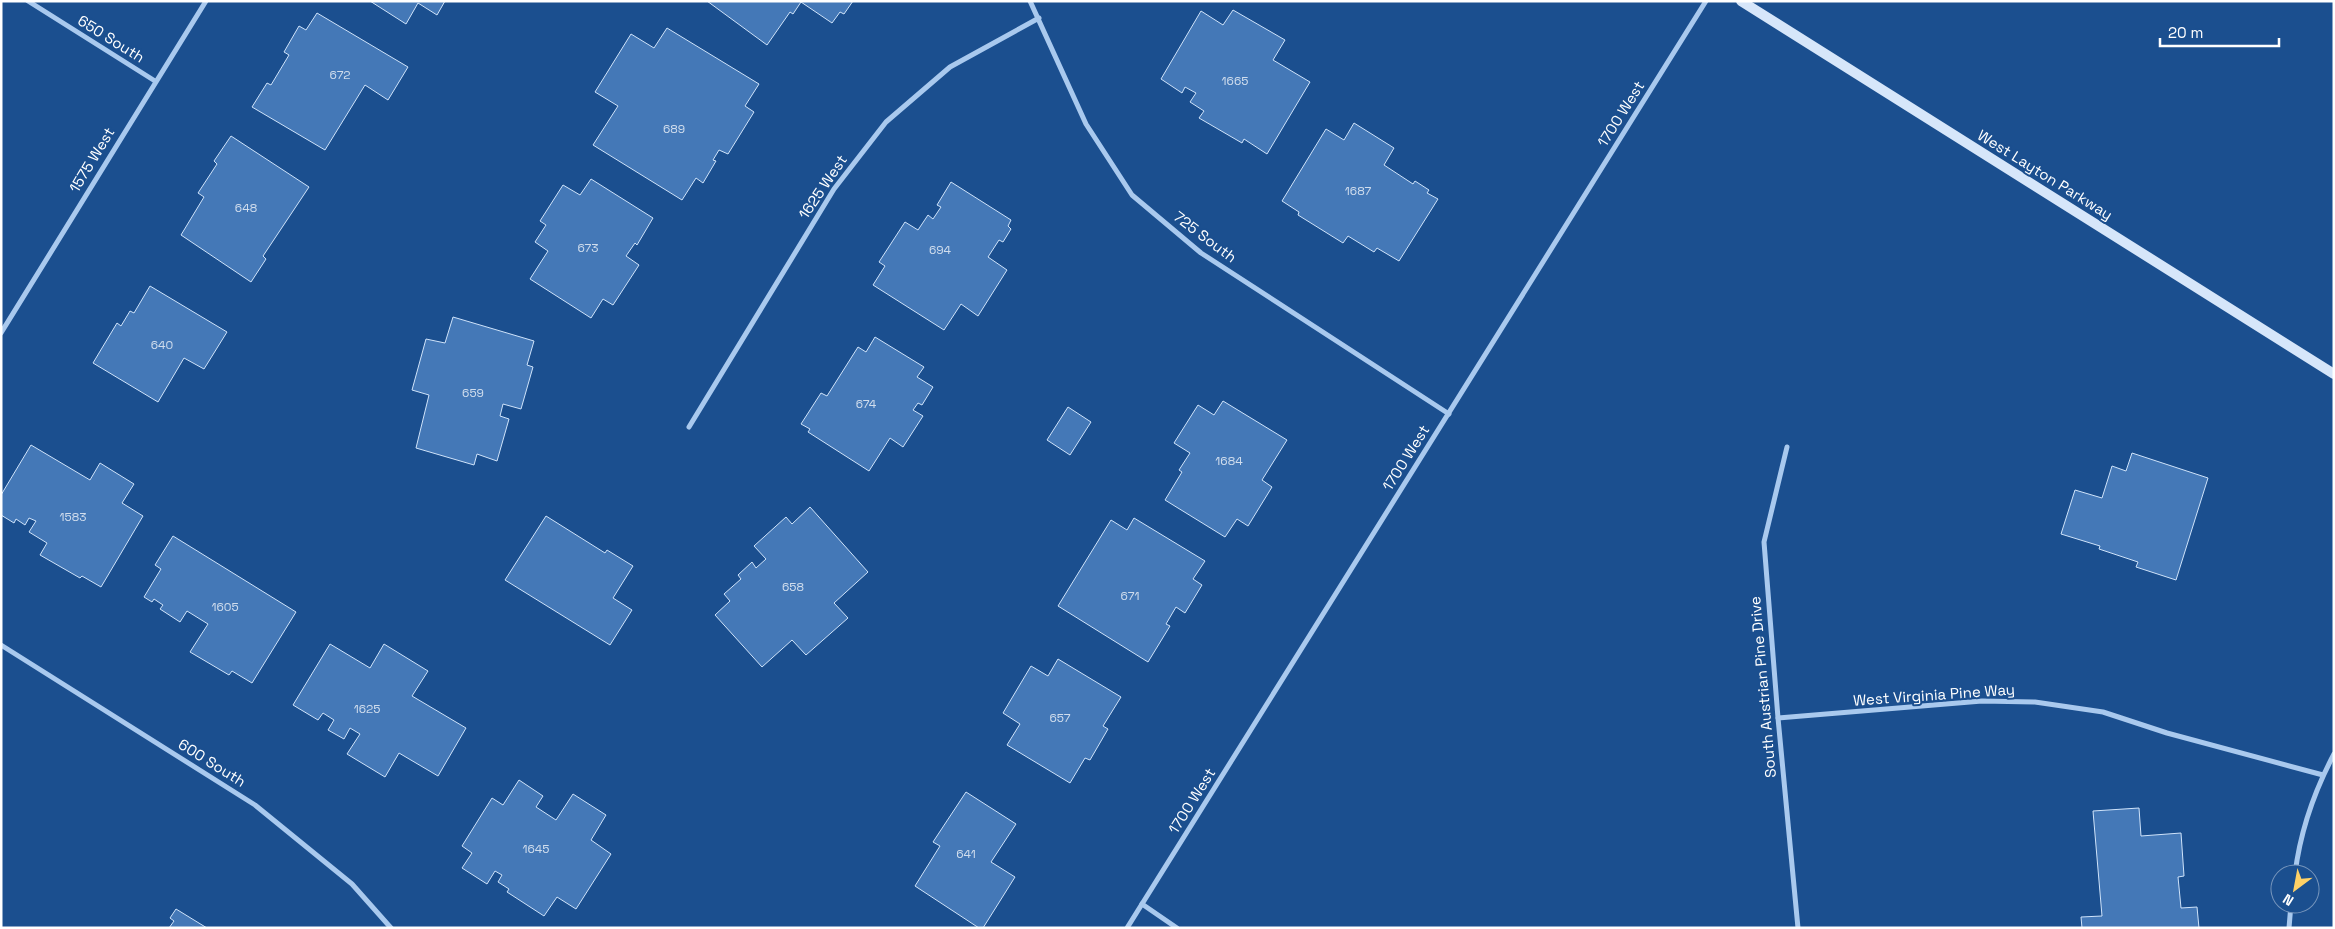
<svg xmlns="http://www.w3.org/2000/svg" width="2335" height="929" viewBox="0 0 2335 929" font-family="'Space Grotesk',sans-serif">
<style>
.building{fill:#4478b7;stroke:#cfe3fa}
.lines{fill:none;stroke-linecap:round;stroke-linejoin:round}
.minor{stroke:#a9c9ee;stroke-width:5}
.secondary{stroke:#d6e6fa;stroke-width:10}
.labels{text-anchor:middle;stroke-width:4;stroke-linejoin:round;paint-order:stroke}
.number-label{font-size:12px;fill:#d0dded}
.street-label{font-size:15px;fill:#fff;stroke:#1b4f8f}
</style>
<rect width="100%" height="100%" fill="#1b4f8f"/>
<g class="building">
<path d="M370,1H445L437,15L418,3L406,24Z"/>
<path d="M707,1H853L844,14L840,12L832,23L801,2L793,14L790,12L767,45Z"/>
<path d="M1233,10L1285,40L1273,60L1310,82L1267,154L1244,139L1242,143L1199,118L1204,111L1190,102L1196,93L1185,87L1182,93L1161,79L1201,11L1223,25Z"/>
<path d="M317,13L408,67L388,100L365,85L325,150L252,107L267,83L271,85L289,55L284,52L299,26L306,30Z"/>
<path d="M667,28L759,84L745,106L754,112L728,154L719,150L713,160L716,161L703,183L696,178L682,200L593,145L618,106L595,92L631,34L654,48Z"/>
<path d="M1354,123L1394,148L1384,165L1413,184L1415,181L1429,190L1427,193L1438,199L1399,261L1377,248L1374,252L1348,236L1343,243L1298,215L1299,212L1282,201L1326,129L1344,140Z"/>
<path d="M231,136L309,187L263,256L266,259L251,282L181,235L204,197L198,193L217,164L214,161Z"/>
<path d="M591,179L653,218L637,245L635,243L626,256L639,265L613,305L603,299L591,318L530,279L548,251L535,242L546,225L540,221L563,185L580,195Z"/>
<path d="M951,182L1011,220L1008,226L1011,229L1003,242L999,240L988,257L1007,270L978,316L961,304L944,330L873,285L885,266L879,262L905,222L918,230L928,215L933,219L941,207L937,205Z"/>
<path d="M150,286L227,332L204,369L184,358L158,402L93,363L117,323L121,326L130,311L134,313Z"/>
<path d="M453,317L534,341L527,365L533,367L521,409L503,404L500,416L509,419L497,461L477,454L474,465L416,448L429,395L412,390L426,339L445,343Z"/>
<path d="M875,337L924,367L917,377L933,387L922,405L918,403L913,410L923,416L903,447L890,438L869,471L808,432L810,429L801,424L821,393L827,396L858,347L866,352Z"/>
<path d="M1223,401L1287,440L1262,480L1272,487L1248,526L1237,519L1225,537L1165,500L1182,472L1179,470L1190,453L1174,443L1198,405L1214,415Z"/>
<path d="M1068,407L1091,422L1070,455L1047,440Z"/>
<path d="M31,445L90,480L100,463L134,484L122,503L143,516L101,587L82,576L80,578L40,555L47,543L29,532L36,521L29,518L25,525L16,519L14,523L1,515V495Z"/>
<path d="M2132,453L2208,478L2176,580L2136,567L2138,562L2099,549L2100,546L2061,534L2075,490L2102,498L2112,466L2126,471Z"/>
<path d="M810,507L868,572L834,603L848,618L806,655L792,640L762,667L715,615L730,601L724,594L741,579L738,575L752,562L756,568L766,559L754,546L786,517L792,524Z"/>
<path d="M546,516L605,553L607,550L633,566L613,598L632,610L610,645L505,580Z"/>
<path d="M1134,518L1205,561L1193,579L1202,585L1185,613L1176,607L1166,624L1170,626L1148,662L1058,606L1111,520L1127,530Z"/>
<path d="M173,536L296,612L252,683L232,671L229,675L190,652L208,624L187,611L180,622L160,609L163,605L154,599L152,602L144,597L161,569L155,565Z"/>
<path d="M330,644L370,668L384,644L428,671L412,696L466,728L438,776L399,753L385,777L347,754L360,734L350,728L344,739L328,730L334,720L323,713L318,720L293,705Z"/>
<path d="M1058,659L1121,697L1103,726L1108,729L1090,760L1085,758L1070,783L1007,745L1020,724L1003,713L1031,666L1048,676Z"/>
<path d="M519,780L543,796L536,807L556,820L573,794L606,815L591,840L611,854L576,909L557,897L544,916L507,892L509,889L498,882L502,875L495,871L487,884L462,868L472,853L462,846L492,798L503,805Z"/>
<path d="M966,792L1016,824L991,862L1015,877L983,928H979L915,886L940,846L933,842Z"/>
<path d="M2139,808L2141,836L2181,833L2184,876L2178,877L2181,908L2197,907L2199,928H2082L2081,917L2102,916L2093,811Z"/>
<path d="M176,909L207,928H169L174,921L170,918Z"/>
</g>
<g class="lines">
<g class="minor">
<path d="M28,1L155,81"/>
<path d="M1030,1L1086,124L1132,195L1201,253L1449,414"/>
<path d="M1,333L206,1"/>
<path d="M689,427L834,189L886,122L950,67L1039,18"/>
<path d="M1787,447L1764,542L1778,718L1798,928"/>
<path d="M1,645L255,805L352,884L391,928"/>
<path d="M1778,718L1982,701L2035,702L2103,712L2167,733L2323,775"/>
<path d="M2295,874C2300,833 2315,790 2334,754"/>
<path d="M1142,904L1177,928"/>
<path d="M1127,928L1706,1"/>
<path d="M2289,928L2291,904"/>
</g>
<path class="secondary" d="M1741,1L2334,374"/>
</g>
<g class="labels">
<g class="number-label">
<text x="340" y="79">672</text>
<text x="1235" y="85">1665</text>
<text x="674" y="133">689</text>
<text x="1358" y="195">1687</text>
<text x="246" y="212">648</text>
<text x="588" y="252">673</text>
<text x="940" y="254">694</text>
<text x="162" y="349">640</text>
<text x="473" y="397">659</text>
<text x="866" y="408">674</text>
<text x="1229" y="465">1684</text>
<text x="73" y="521">1583</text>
<text x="793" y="591">658</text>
<text x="1130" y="600">671</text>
<text x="225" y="611">1605</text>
<text x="367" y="713">1625</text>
<text x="1060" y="722">657</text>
<text x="536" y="853">1645</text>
<text x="966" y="858">641</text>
</g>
<g class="street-label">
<text transform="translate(111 39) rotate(32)" y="5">650 South</text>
<text transform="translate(1621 114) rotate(-58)" y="5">1700 West</text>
<text transform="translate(92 160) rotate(-59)" y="5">1575 West</text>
<text transform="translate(2045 175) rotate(32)" y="5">West Layton Parkway</text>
<text transform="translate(823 187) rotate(-56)" y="5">1625 West</text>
<text transform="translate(1205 237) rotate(37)" y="5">725 South</text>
<text transform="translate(1406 458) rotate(-58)" y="5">1700 West</text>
<text transform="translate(1763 687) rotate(-95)" y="5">South Austrian Pine Drive</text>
<text transform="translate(1934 695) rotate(-4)" y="5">West Virginia Pine Way</text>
<text transform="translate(212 763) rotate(32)" y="5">600 South</text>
<text transform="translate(1192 801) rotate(-58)" y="5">1700 West</text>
</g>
</g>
<rect width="2335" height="929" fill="none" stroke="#ffffff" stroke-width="5"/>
<g transform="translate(2295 889) rotate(212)"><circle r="24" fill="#1b4f8f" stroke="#7695bc"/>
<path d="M0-4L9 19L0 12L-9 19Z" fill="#ffd166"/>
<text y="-8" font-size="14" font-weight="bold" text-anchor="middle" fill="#ffffff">N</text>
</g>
<path d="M2160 38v8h119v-8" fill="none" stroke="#ffffff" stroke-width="2.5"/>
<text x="2168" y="38" font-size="15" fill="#ffffff" stroke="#1b4f8f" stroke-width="4" paint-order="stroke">20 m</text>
</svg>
